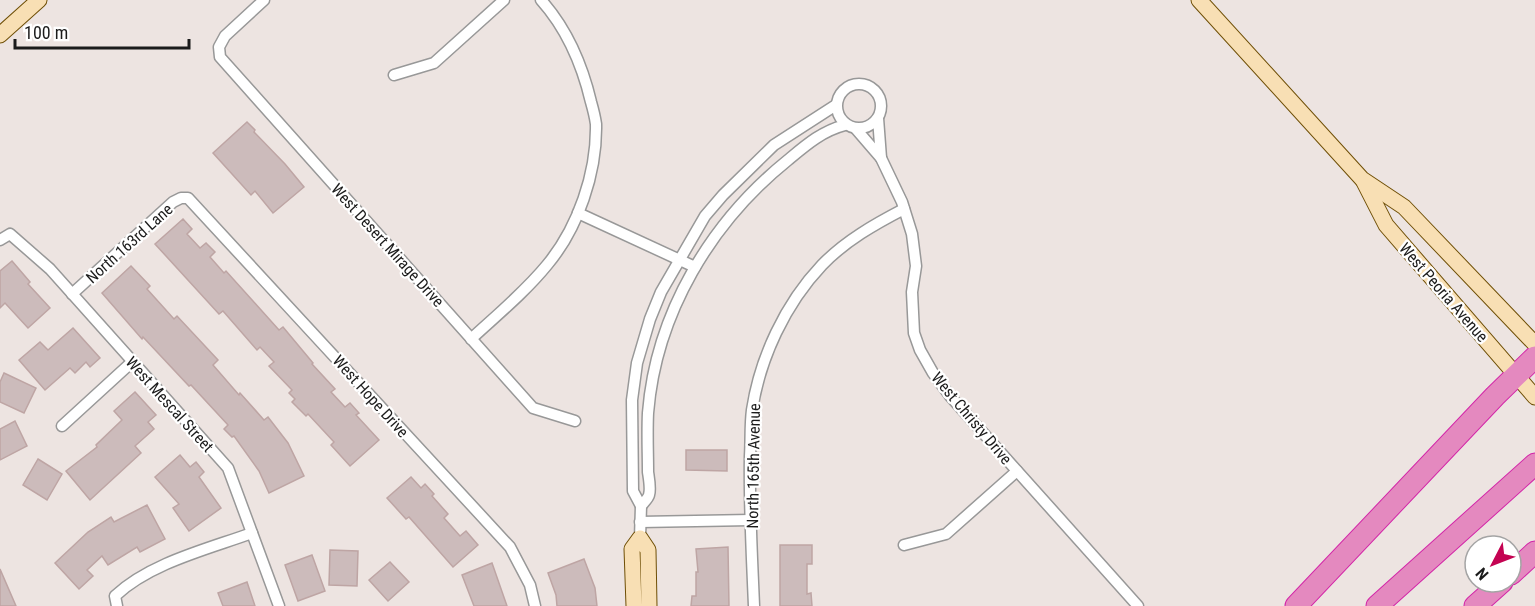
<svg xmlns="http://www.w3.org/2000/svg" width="1535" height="606" viewBox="0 0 1535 606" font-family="'Roboto Condensed',sans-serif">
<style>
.building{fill:#cbb;stroke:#bea5a4;stroke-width:1.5}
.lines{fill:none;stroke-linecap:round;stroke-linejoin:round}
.street-casing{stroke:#989898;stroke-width:13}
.secondary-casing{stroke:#6f4f06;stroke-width:17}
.highway-casing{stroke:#d326a8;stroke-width:23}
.street{stroke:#fff;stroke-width:10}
.secondary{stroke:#f8dfb4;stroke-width:15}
.highway{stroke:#e489bf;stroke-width:21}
.labels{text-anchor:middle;stroke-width:4.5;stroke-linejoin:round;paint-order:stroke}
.street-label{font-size:16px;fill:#1b1b1b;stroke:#fff}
</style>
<rect width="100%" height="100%" fill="#ede4e1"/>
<g class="building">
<path d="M247,122L255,130L254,132L285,164L304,187L273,213L255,191L251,195L213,153Z"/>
<path d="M183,219L192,229L187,234L200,248L206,243L215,252L210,257L224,273L226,271L279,330L283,327L313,363L312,364L335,389L331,392L345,407L350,403L359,413L356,415L379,440L350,466L331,445L334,442L308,414L306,416L292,402L295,399L289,393L292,390L269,366L274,362L260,347L257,350L223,311L219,314L155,244Z"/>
<path d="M12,261L30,282L28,284L50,308L28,328L5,303L0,308V271Z"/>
<path d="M131,266L150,286L147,289L174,319L177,316L218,360L213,365L239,395L240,393L264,420L268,417L288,443L304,476L269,493L259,471L234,436L232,437L224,429L228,425L191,385L189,386L143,337L142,339L102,293Z"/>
<path d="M73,328L100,358L90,367L86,362L75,373L70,368L45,390L19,360L40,342L48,350Z"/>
<path d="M4,373L36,388L24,413L0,402V382Z"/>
<path d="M135,392L156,415L148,422L154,429L135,446L141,453L90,500L66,471L97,447L96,445L122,420L114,411Z"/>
<path d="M15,421L27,446L0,460V429Z"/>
<path d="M686,450H727V471L686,470Z"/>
<path d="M180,455L190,467L196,462L204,472L199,477L221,508L189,531L173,508L179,504L155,477Z"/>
<path d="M38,459L62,474L47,500L23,485Z"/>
<path d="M411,477L421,488L425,484L434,494L432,496L448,514L444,518L460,536L466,531L478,545L453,567L409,517L406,519L387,498Z"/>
<path d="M147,505L165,539L140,552L137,547L108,565L102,556L87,570L93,576L79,589L55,563L88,532L111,517L114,522Z"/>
<path d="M780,545H812V564H807V594L811,593L812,606H780Z"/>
<path d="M728,547L729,606H691L692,596H696V572H698L696,549Z"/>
<path d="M330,550L358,551L357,586L329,585Z"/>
<path d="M312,555L325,591L298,601L285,565Z"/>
<path d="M584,559L595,588L597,606H557L556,595L548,573Z"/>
<path d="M390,562L409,582L388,601L369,580Z"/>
<path d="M492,563L507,606H474L462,575Z"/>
<path d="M0,569L16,606H0Z"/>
<path d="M247,582L255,606H223L218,593Z"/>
</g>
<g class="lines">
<g class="street-casing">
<g id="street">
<path d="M264,0L225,36L219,47L220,57L533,408L575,421"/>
<path d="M394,75L434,63L504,0"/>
<circle cx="859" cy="106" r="22"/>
<path d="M878,118L881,158"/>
<path d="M856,129L881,158L902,202L912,234L916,266L912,292L914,333L920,350L933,373L950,396L1138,606"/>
<path d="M578,213L695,267"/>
<path d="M0,240L10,234L50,269L228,468L279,606"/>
<path d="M72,294L173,202L181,198H188L510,547L530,585L535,606"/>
<path d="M471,339C497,315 525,292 547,265C578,228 597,173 596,124C595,117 593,109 591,102C582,64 567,29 541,0"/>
<path d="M62,426L132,362"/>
<path d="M641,506C643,503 648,499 649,495C651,489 649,479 648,472C648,453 647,433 648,413C656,313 711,222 788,160C806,145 822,131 845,125"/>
<path d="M640,522L751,520"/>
<path d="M640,538L641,506L633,491L632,400L637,363L650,319L661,292L705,216L723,195L774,145L836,105"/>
<path d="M904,545L946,534L1017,471"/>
<path d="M117,606L115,596C150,563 208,549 252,533"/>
<path d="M754,606C752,556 749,506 750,456C751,441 750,425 752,410C760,358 785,304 822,265C845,241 875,224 904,209"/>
</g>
</g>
<g class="secondary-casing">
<g id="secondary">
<path d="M1199,0L1362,179L1404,207L1535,344"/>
<path d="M0,35L39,0"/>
<path d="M1364,182L1386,225L1535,397"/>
<path d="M634,606L632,549L640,538L648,550L649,606"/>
</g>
</g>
<g class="highway-casing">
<g id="highway">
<path d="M1511,574L1535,552"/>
<path d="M1296,606L1495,396L1535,357"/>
<path d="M1377,606L1535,464"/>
<path d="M1475,606L1502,582"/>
</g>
</g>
<use href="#street" class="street"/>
<use href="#secondary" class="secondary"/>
<use href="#highway" class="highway"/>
</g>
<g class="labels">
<g class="street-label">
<text transform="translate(129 243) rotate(-42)" y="6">North 163rd Lane</text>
<text transform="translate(388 245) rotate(48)" y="6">West Desert Mirage Drive</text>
<text transform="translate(1444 292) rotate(49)" y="6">West Peoria Avenue</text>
<text transform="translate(371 396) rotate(48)" y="6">West Hope Drive</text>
<text transform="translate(170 404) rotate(48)" y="6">West Mescal Street</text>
<text transform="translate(972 418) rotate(50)" y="6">West Christy Drive</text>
<text transform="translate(753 466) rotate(-89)" y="6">North 165th Avenue</text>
</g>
</g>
<g transform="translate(1493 564) rotate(228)"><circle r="28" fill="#ffffff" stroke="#a4a4a4" stroke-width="1.5"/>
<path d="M0-4.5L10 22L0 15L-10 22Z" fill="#c40352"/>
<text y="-9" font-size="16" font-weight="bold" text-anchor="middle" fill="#1b1b1b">N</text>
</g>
<path d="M15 39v9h174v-9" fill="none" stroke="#1b1b1b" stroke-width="3"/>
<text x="24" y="39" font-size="18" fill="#1b1b1b" stroke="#ffffff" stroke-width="4.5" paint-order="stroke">100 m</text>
</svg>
